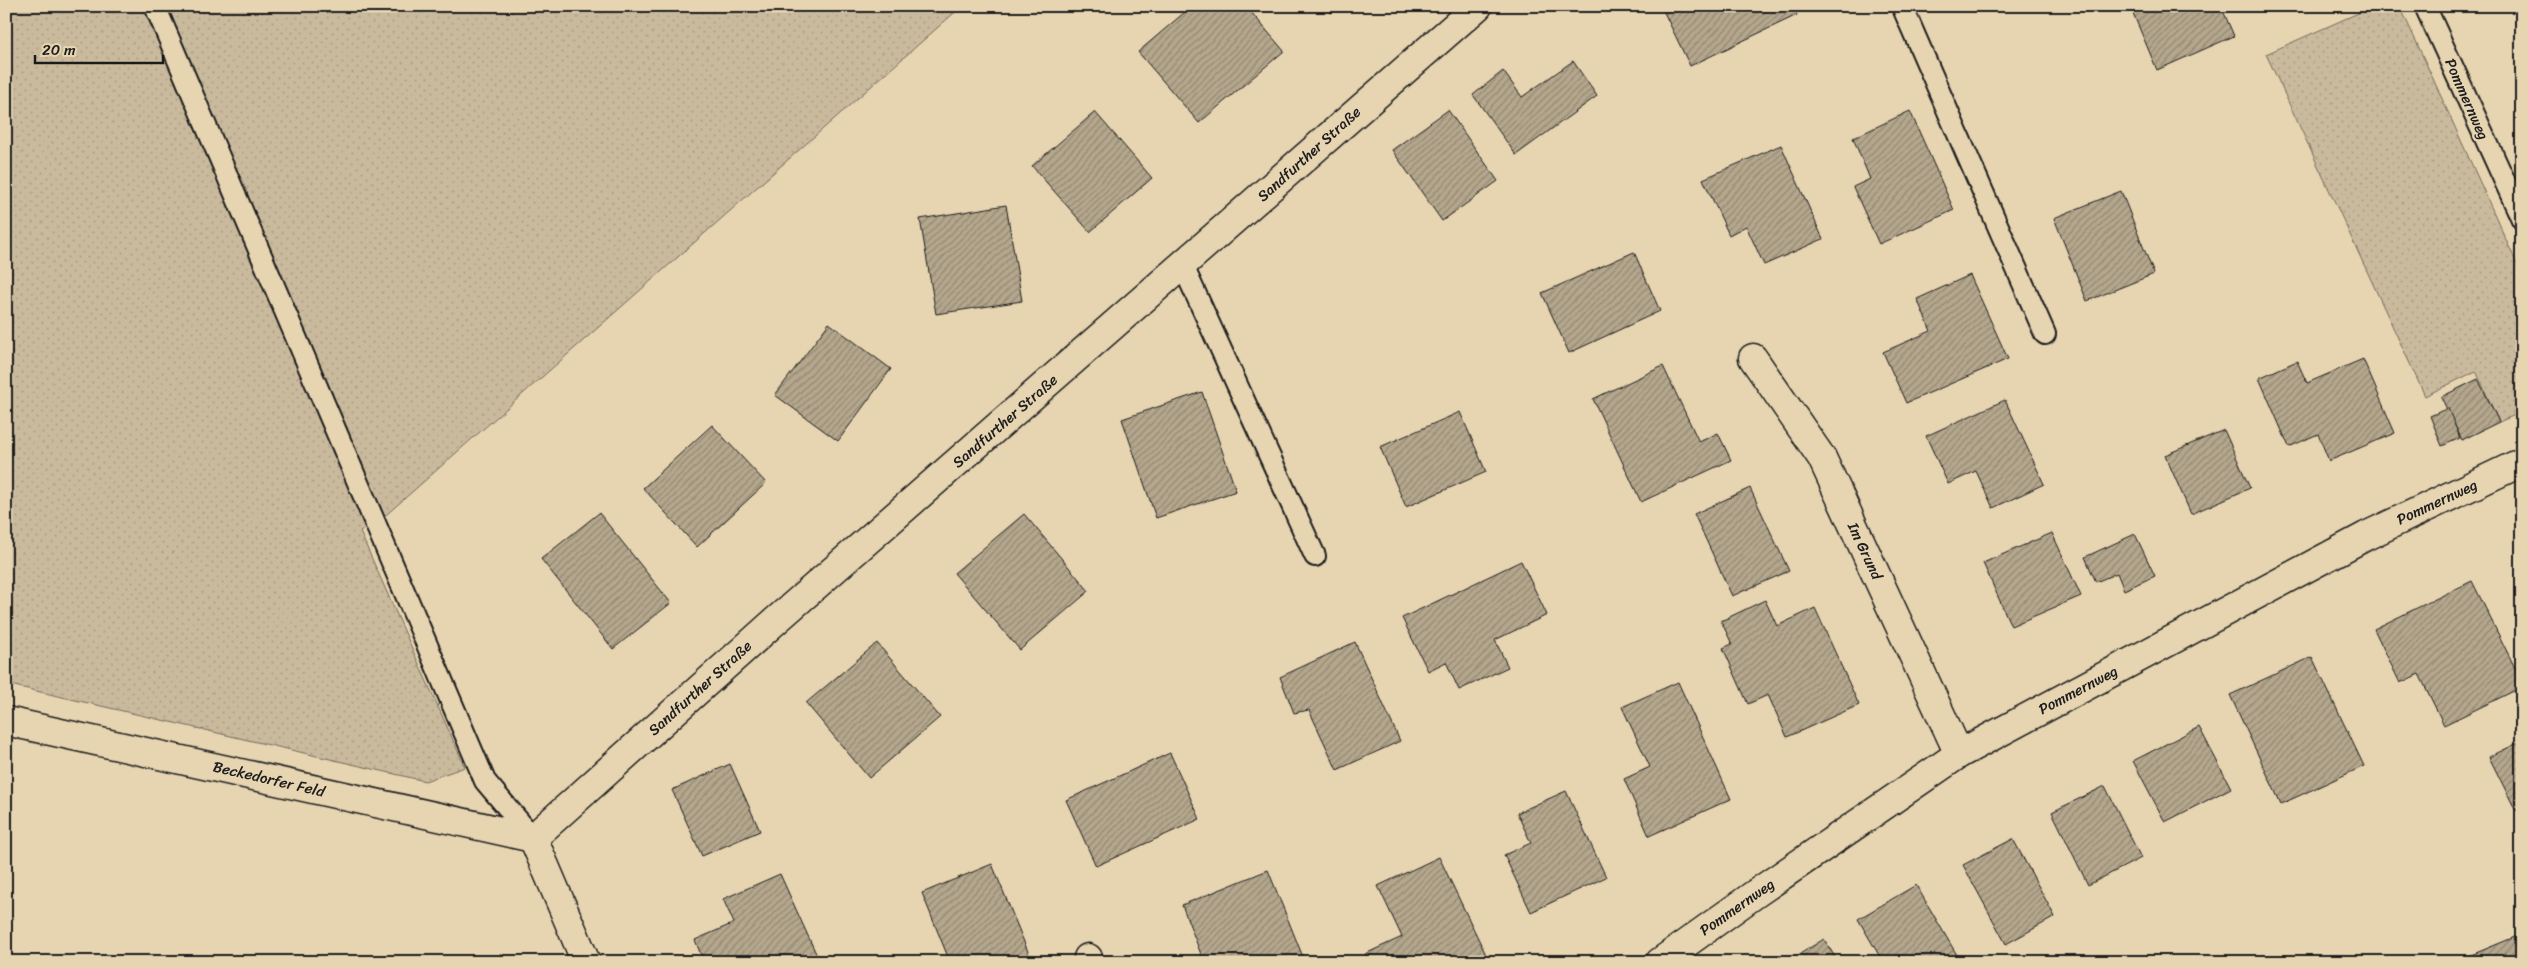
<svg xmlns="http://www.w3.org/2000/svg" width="2528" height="968" viewBox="0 0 2528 968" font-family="Sriracha,sans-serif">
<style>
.grass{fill:url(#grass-dots);stroke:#736b5c}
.building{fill:url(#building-hatch);stroke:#1c1c1c}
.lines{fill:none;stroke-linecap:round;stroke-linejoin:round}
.service-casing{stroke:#1c1c1c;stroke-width:24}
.minor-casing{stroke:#1c1c1c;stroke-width:31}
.service{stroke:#e7d5b2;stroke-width:20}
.minor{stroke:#e7d5b2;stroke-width:28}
.labels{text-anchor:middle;stroke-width:4.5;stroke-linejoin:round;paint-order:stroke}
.street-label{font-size:15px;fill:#1c1c1c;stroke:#e7d5b2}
</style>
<defs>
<pattern id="grass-dots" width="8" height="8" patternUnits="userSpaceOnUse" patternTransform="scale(1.25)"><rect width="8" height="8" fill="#caba9d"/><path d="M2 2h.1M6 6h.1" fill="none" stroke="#ad9f87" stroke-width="1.8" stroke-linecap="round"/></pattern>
<pattern id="building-hatch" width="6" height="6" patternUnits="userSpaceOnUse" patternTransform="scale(1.25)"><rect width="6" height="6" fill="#b4a78d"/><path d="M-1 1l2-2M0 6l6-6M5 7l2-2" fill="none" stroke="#928772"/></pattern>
</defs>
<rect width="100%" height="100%" fill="#e7d5b2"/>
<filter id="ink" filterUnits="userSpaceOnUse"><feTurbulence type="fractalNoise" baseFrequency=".02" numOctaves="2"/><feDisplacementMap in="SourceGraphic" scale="10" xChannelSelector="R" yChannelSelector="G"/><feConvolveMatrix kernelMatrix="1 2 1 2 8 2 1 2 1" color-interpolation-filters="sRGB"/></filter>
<g filter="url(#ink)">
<g class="grass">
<path d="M6,6H962L387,514L360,532L465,767L425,781L6,684Z"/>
<path d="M2374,6H2400L2522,275V412L2499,422L2476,371L2425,396L2266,54Z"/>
</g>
<g class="building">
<path d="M1192,6H1246L1284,51L1199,123L1138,52Z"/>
<path d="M1325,6H1339L1331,13Z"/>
<path d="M1661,6H1793L1797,15L1690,66Z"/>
<path d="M2130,6H2221L2234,36L2157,70Z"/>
<path d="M1573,61L1597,96L1516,155L1473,95L1503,71L1522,97Z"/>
<path d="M1448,110L1498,181L1442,221L1392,150Z"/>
<path d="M1910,111L1954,210L1879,244L1853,187L1870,179L1853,138Z"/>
<path d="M1095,112L1152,178L1090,232L1032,166Z"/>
<path d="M1781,145L1823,239L1764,265L1746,226L1729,235L1703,179Z"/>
<path d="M2121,191L2154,274L2087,301L2054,218Z"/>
<path d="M1006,205L1022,301L936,314L920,219Z"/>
<path d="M1634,252L1660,311L1569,353L1542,293Z"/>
<path d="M1970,275L2008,359L1906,403L1883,352L1931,331L1917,299Z"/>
<path d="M829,323L891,369L838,441L775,395Z"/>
<path d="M2363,359L2395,433L2329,461L2318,434L2289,447L2259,378L2297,361L2307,383Z"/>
<path d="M1663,366L1699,442L1718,433L1731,460L1641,502L1593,399Z"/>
<path d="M2478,379L2499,422L2462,440L2441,397Z"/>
<path d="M1202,392L1236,491L1156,518L1122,419Z"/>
<path d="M2005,400L2044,484L1993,508L1976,471L1948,484L1926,436Z"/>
<path d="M2448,408L2460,438L2442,446L2430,416Z"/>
<path d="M1460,412L1486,472L1406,507L1380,447Z"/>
<path d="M712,425L766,483L697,547L643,488Z"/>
<path d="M2224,430L2250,488L2191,514L2165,455Z"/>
<path d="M1750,488L1789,571L1732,596L1694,514Z"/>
<path d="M599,513L671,603L613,649L541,559Z"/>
<path d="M1024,514L1089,591L1020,650L954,573Z"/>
<path d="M2052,533L2081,596L2011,626L1983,563Z"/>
<path d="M2135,534L2155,576L2124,590L2117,573L2096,582L2085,557Z"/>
<path d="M1521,561L1547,615L1495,640L1508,667L1459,690L1446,662L1428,671L1402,618Z"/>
<path d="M2472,581L2522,682V687L2444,725L2419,674L2400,683L2374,629Z"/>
<path d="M1765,600L1777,626L1815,608L1859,705L1787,737L1768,695L1748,704L1723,648L1732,644L1721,621Z"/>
<path d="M1355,642L1400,741L1337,770L1309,710L1294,713L1280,677Z"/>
<path d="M877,643L940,717L869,778L806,703Z"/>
<path d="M2312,657L2364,766L2281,804L2230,695Z"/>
<path d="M1678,682L1731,799L1649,836L1624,779L1650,767L1622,707Z"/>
<path d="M2199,727L2231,788L2165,822L2133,761Z"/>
<path d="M2522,741V809L2516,811L2489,757Z"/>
<path d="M1170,753L1200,819L1096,866L1066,800Z"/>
<path d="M730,764L760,831L702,856L672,790Z"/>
<path d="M2105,786L2141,858L2088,885L2052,812Z"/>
<path d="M1566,791L1606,877L1531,912L1504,855L1531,843L1517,813Z"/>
<path d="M2013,839L2055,917L2006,944L1963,865Z"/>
<path d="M1439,857L1489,961L1369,962L1365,954L1402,937L1378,886Z"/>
<path d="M992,864L1031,959L1025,962H950L922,893Z"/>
<path d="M1268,870L1305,962H1204L1182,905Z"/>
<path d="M780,874L818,958L809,962H704L695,940L734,923L723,899Z"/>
<path d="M1916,885L1961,962H1883L1858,919Z"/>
<path d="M2522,934V962H2460L2459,960Z"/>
<path d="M1824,939L1838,962H1787Z"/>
</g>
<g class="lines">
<g class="service-casing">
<g id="service">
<path d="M155,6L485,781L533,838"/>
<path d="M1902,6L2045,334"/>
<path d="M2425,6L2522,219"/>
<path d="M1183,266L1315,556"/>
</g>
</g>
<g class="minor-casing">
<g id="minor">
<path d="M1753,358L1822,458L1959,754"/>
<path d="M6,721L533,838"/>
<path d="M533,838L772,624L1478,6"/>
<path d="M533,838L586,962"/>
<path d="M1088,958L1089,962"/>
<path d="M1660,962L1755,894L1959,754L2366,536L2522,462"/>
</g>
</g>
<use href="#service" class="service"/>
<use href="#minor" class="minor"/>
</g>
</g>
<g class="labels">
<g class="street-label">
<text transform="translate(2467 99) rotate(66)" y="5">Pommernweg</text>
<text transform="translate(1309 154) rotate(-42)" y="5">Sandfurther Straße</text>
<text transform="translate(1005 421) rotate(-41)" y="5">Sandfurther Straße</text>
<text transform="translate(2437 502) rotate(-25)" y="5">Pommernweg</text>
<text transform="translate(1865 551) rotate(65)" y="5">Im Grund</text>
<text transform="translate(700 688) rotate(-42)" y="5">Sandfurther Straße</text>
<text transform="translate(2078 690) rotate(-28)" y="5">Pommernweg</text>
<text transform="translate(269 779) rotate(13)" y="5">Beckedorfer Feld</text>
<text transform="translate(1737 907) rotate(-35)" y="5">Pommernweg</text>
</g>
</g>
<rect width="2528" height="968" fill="none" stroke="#e7d5b2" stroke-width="25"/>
<rect x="12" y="12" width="2503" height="943" fill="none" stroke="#1c1c1c" stroke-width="2" filter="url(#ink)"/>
<path d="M35 55v8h128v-8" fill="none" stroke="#1c1c1c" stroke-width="2.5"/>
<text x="42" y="55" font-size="15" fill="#1c1c1c" stroke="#e7d5b2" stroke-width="4" paint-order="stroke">20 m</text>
</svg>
